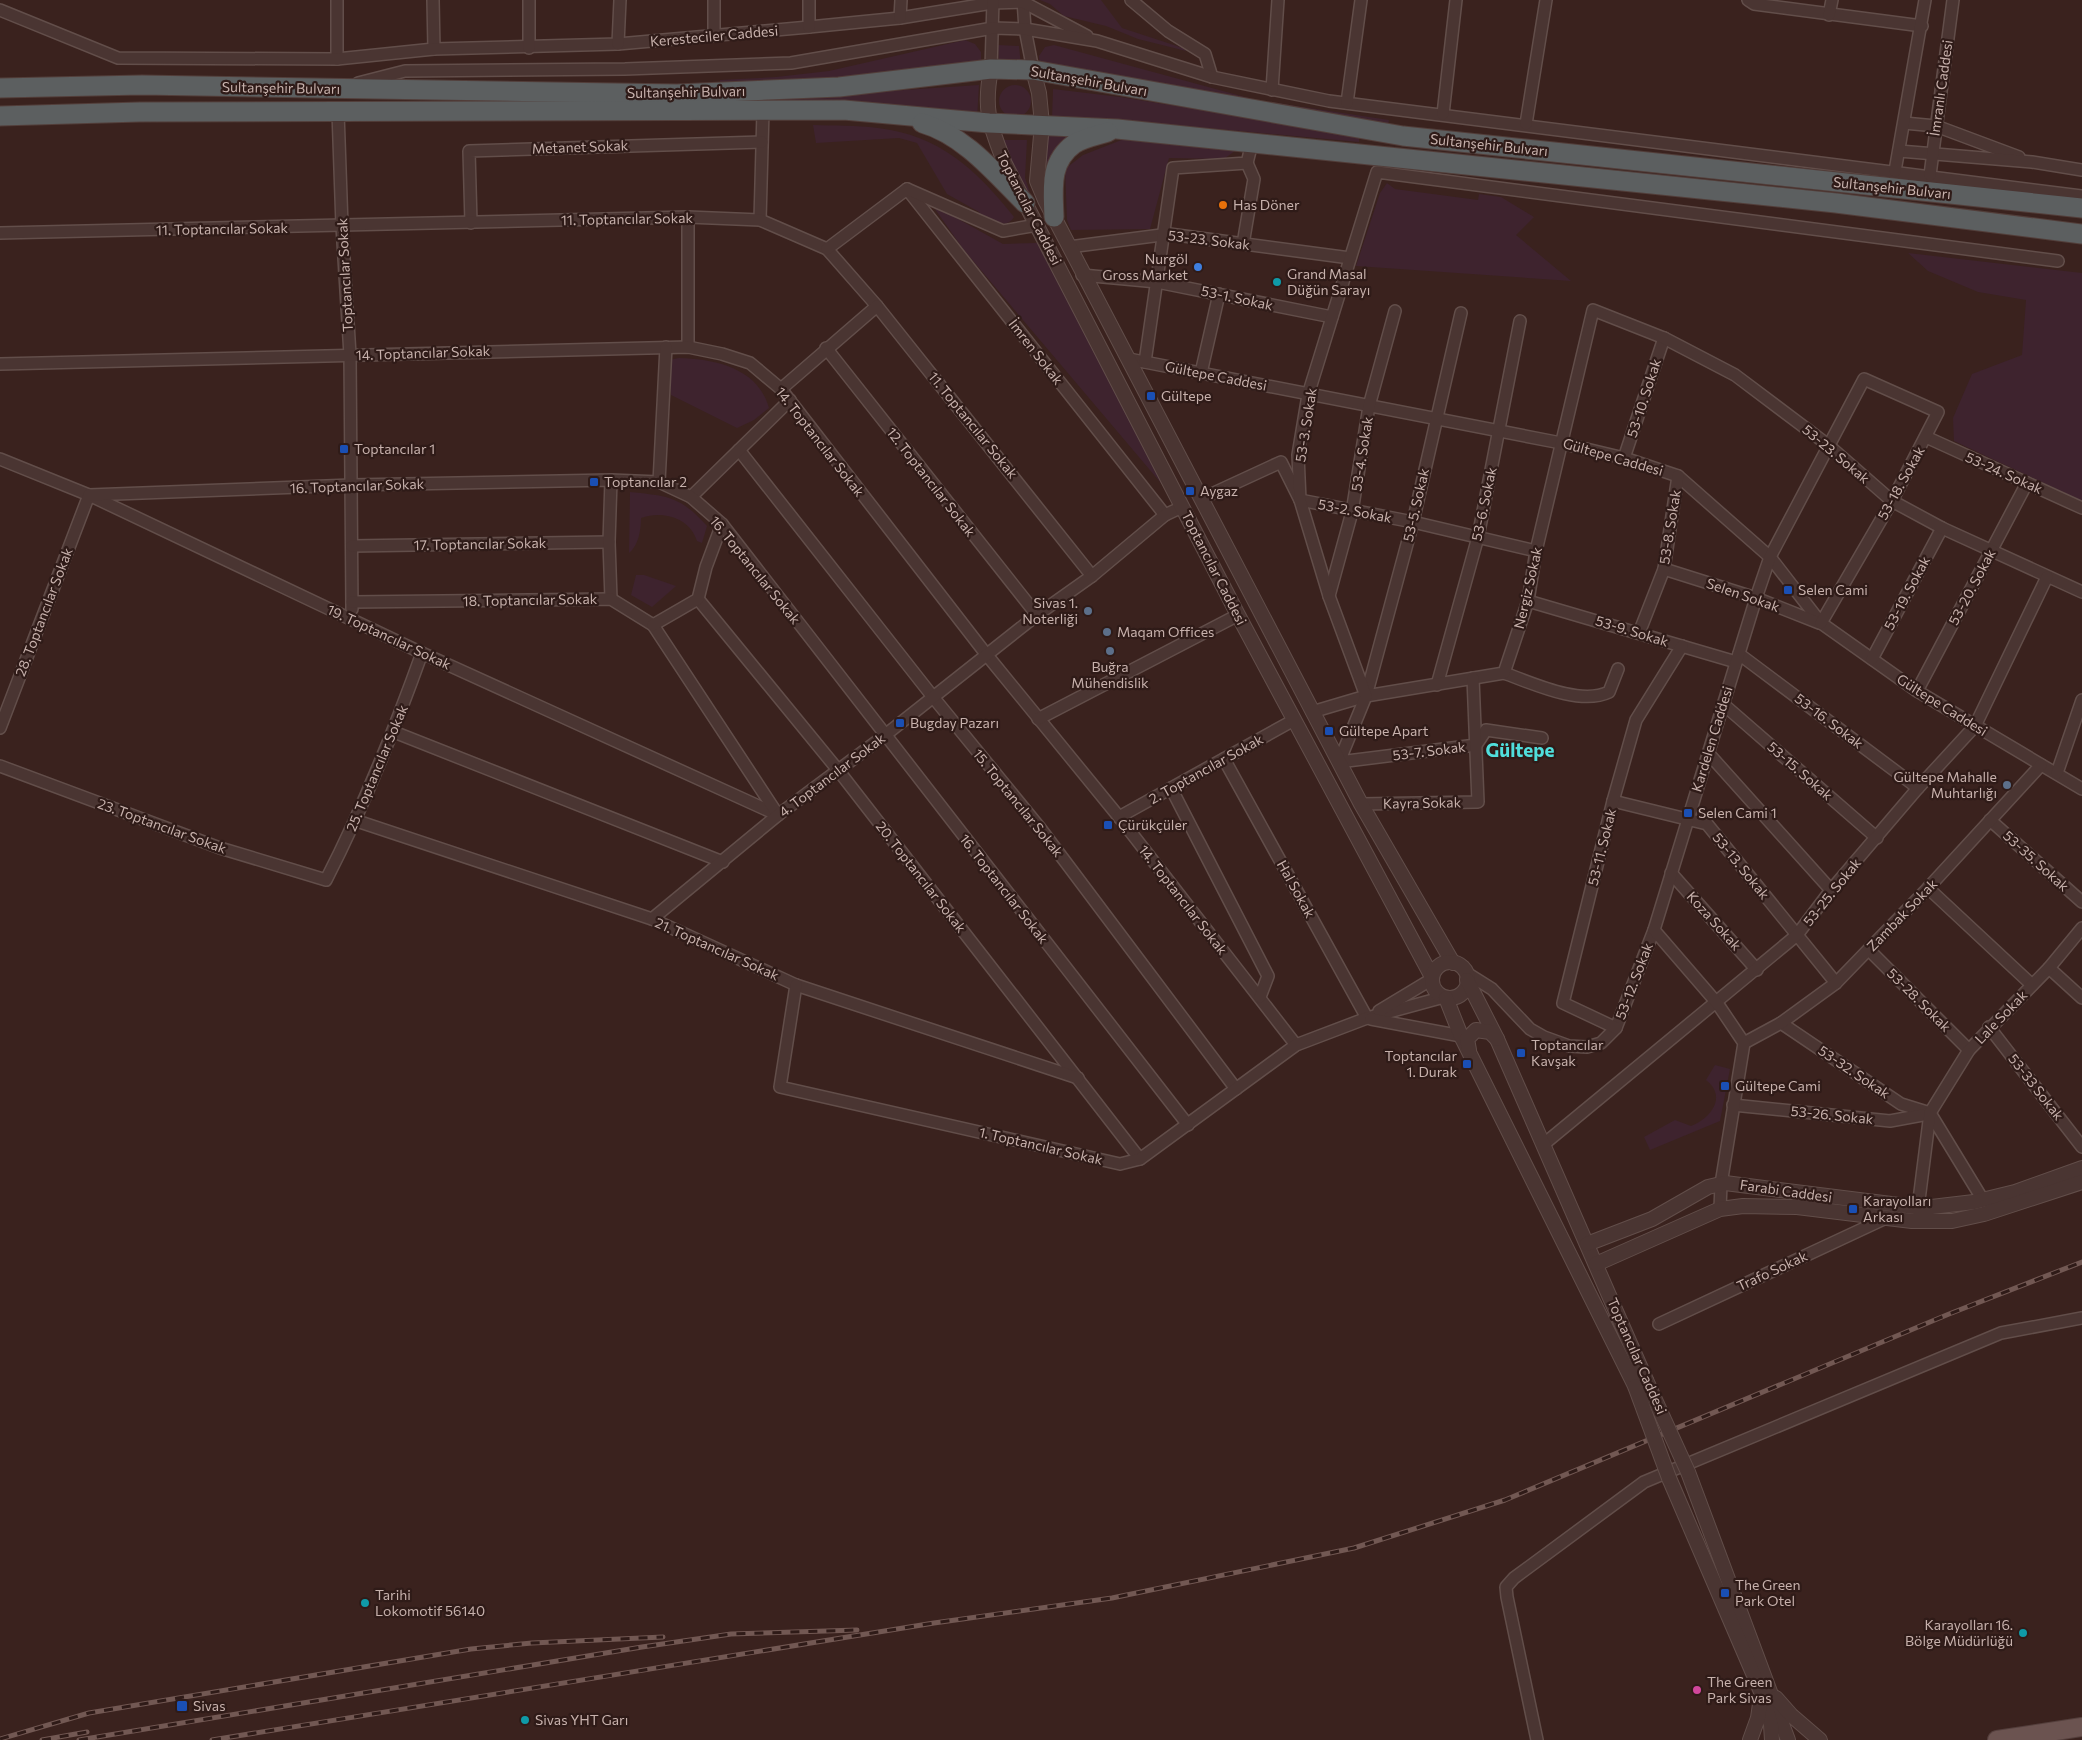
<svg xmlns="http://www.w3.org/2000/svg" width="2082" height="1740" viewBox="0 0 2082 1740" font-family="Commissioner,sans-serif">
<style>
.green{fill:#3e232e}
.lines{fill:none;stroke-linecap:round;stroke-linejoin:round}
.minor-casing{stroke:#624e4a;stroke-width:14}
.tertiary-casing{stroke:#624e4a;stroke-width:16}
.primary-casing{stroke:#543f3c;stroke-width:20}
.trunk-casing{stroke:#523e3a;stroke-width:21}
.minor{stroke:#4a3532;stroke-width:11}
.tertiary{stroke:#4a3532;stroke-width:14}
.primary{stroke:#6b5350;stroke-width:18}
.trunk{stroke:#5c5f60;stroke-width:19}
.rail-casing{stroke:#725853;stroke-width:5}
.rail{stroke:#2f1b18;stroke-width:3;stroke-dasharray:9;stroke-linecap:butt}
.tertiary-bridge-casing{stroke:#624e4a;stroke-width:16;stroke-linecap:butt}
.tertiary-bridge{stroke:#4a3532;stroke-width:14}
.food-dot{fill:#e8710a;stroke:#2f1b18;stroke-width:2}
.shop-dot{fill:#3f7fe0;stroke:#2f1b18;stroke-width:2}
.culture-dot{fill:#0f9aa8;stroke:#2f1b18;stroke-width:2}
.transit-dot{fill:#1a4fb4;stroke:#2f1b18;stroke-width:2}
.service-dot{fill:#5c6f8a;stroke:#2f1b18;stroke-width:2}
.hotel-dot{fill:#d1479c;stroke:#2f1b18;stroke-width:2}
.labels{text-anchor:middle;stroke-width:4.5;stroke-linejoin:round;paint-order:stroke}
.street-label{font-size:14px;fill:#c7b1ac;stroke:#2f1b18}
.poi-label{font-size:14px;fill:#c7b1ac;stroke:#2f1b18;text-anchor:start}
.district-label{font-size:19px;font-weight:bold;fill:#50dedc;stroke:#2f1b18}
</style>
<rect width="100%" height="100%" fill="#3a221e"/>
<g class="green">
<path d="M1040,0H1101L1122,28L1183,48L1186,51L1138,39L1106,26L1064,16L1050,4Z"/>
<path d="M965,40L975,44L981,52V63L974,70L720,87V80L776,77L829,71Z"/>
<path d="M998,45L1019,46L1021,65H999Z"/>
<path d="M1054,45L1256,100L1389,120L1388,125L1040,65L1039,56L1045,47Z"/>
<path d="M979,85L977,118L648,107Z"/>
<circle cx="1015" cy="101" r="16"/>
<path d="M1053,89L1120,97L1359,135V142L1207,128L1052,120Z"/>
<path d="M813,125C834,126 856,125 878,128C939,135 977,170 1014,217C1006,230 992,221 980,217L979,212L947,194L917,143L899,138L816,143Z"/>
<path d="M1047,133L1073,134L1049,164L1042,183Z"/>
<path d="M1124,139L1231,146L1236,150L1224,159L1169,158L1150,229L1071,230L1067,220L1065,169L1083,155Z"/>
<path d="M1000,140H1027L1025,178L1036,211Z"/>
<path d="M1387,183L1395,189L1478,200L1479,194L1501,197L1534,217L1516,235L1571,281L1356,266L1380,193Z"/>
<path d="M935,209L942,210L1003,244L1037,243L1085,329L1166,489L963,249Z"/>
<path d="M1908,253L2082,273V501L1954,441L1953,418L1972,374L2022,355L2026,300L1978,292L1928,271Z"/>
<path d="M679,358C715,359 758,368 769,408L754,420L737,428L671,395L669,360Z"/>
<path d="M630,492C668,496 680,496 707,526L702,543L697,541C690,518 663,510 641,518C641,529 639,545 629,553Z"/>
<path d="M636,575H644L676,586L652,607L631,595Z"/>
<path d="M1715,1065L1730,1069L1720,1121L1650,1150L1644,1137L1675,1120L1691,1126C1710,1119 1728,1097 1706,1080Z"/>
</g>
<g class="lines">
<g class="minor-casing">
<g id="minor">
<path d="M337,0V59"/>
<path d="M433,0L434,49"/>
<path d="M1023,0L1025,29L1033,70"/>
<path d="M1131,0L1168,31L1205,54L1212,77"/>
<path d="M1748,0L1754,4L1922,26"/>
<path d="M0,10L118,58L337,59L434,49L618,44L809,27L900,18L992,3L1023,2L1087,36"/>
<path d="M1829,15L1832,0"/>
<path d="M900,18L901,0"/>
<path d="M809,27V0"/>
<path d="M714,36V0"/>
<path d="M618,44L620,0"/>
<path d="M529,48V0"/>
<path d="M991,69L993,0"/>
<path d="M358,83L405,71L625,69L791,63L993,28L1025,29L1097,41L1212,77L1329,101L2082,196"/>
<path d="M1272,90L1278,0"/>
<path d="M1347,103L1361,0"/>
<path d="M338,112L342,226L350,355L352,609"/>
<path d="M1443,114L1456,0"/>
<path d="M1904,123L1936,126L2019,157"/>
<path d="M1526,124L1546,0"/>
<path d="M1899,151L2032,162L2082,170"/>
<path d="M1895,171L1925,0"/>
<path d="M1930,175L1953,0"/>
<path d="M907,189L1165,515"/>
<path d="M760,220L763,111"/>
<path d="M471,223L469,151L762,142"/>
<path d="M0,233L688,217L760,220L827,249L877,306L1092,576"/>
<path d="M1243,244L1254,179L1247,163"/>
<path d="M1069,247L1169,234L1350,258"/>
<path d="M827,249L907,189L1003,231L1037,225"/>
<path d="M1082,275L1157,282L1332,317"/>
<path d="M688,347V217"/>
<path d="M826,348L1037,615"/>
<path d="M1129,359L1561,443L1624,458L1678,476L1770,557L1821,623L1917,691L2082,789"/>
<path d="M1145,362L1173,168L1247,163L1252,143"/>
<path d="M0,364L688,347L722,354L750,363L781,389L986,654L1119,817L1296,1045"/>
<path d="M1201,373L1219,294"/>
<path d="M781,389L877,306"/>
<path d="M1926,437L2082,508"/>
<path d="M739,450L933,697L1040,828L1236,1089"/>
<path d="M1624,458L1664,338"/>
<path d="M0,459L89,495L422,653L778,815"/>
<path d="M659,482L666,347"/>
<path d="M691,497L790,400"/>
<path d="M1203,498L1281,462L1300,500L1413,522L1536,551"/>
<path d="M352,546L609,542"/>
<path d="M1664,569L1756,598L1819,623"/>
<path d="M1329,596L1352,512L1369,406L1395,311"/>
<path d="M611,599L609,542L611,480"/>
<path d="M698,599L838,770L1140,1159"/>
<path d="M1528,601L1736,662"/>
<path d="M352,602L611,599L653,625L778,815"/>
<path d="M653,625L698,599L706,567L722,524"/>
<path d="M1639,633L1664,569L1678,476"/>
<path d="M1739,654L1918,788"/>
<path d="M1872,659L1942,528"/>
<path d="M1504,673C1532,683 1580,706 1609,692L1618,669"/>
<path d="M1437,685L1478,537L1520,321"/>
<path d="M1917,691L2027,483"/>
<path d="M1366,696L1413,522L1461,313"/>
<path d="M1723,704L1877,838"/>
<path d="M1312,712L1366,696L1504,673L1528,601L1536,551L1593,310L1664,338L1735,375L1828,445L1892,501L1942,528L2082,592"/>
<path d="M1038,719L1238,615"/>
<path d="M0,728L89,495L352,485L611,480L659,482L691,497L722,524L1188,1125"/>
<path d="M394,732L723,862"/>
<path d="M1542,738L1486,730L1476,745L1339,762L1366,696L1329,596L1300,500L1298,455L1308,395L1377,172L2058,261"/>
<path d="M1708,753L1831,890"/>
<path d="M1224,759L1367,1018"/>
<path d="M0,766L220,848L326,880C364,806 394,731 422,653"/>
<path d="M2057,773L2082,700"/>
<path d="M1171,788L1268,976L1260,997"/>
<path d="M1613,801L1707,824L1836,983"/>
<path d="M1361,804L1478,802L1473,678"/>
<path d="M1119,817L1294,720"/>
<path d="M1990,820L2082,902"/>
<path d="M357,821L652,919L796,985L1078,1078"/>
<path d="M1671,873L1757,970"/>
<path d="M1928,888L2032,985"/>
<path d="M652,919L778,815L884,736L1037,615L1092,576L1165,515L1182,507"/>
<path d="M1869,950L1969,1050"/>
<path d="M2049,968L2082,998"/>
<path d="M1465,972L1492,989L1530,1029L1544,1037L1569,1046L1587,1047L1601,1043L1616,1028L1654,930"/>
<path d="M796,985L780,1087L1120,1164L1140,1159L1296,1045L1367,1018L1444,997"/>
<path d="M1379,1011L1432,979"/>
<path d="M1371,1019L1461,1036"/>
<path d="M1781,1023L1901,1104L1930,1113L1983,1200"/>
<path d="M1989,1027L2082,1147"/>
<path d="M1616,1028L1563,1003L1613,801L1636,720L1682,646"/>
<path d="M1744,1043L1781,1023L1836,983L1928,888L2041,765"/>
<path d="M1733,1105L1890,1121L1928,1114"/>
<path d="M1544,1144L1797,935L1831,890L1918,788L1975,726L2047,577"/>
<path d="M1918,1208L1930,1113L1969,1050L2049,968L2082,928"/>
<path d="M1720,1209L1721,1184L1744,1043L1717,1003L1654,930L1756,598L1770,557L1864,379L1938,412L1892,501L1821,623"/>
<path d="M1659,1324L1886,1218"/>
<path d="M1537,1740L1507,1597L1506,1587L1514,1578L1644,1482L2001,1333L2082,1318"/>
</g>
</g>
<g class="tertiary-casing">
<g id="tertiary">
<path d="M991,69C983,111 990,125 1005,164L1238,615L1432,977"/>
<path d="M1033,70L1039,93L1042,124L1037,181L1045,200L1361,804L1453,963"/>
<circle cx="1450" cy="980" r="18"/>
<path d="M1467,980L1497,1039L1646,1380"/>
<path d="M1446,998L1461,1036L1635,1386"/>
<path d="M1469,1050L1467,1039L1476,1030L1490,1032L1497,1039"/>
<path d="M1587,1244L1652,1219L1708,1187L1725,1183L1923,1208L1974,1202L2015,1192L2082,1168"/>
<path d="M1596,1264L1720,1209L1743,1206L1797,1207L1912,1221H1952L1984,1214L2082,1182"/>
<path d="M1688,1472L1788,1740"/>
<path d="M1669,1478L1762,1694L1771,1725L1772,1740"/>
<path d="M1776,1698L1791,1715L1820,1740"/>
<path d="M1750,1740L1758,1718L1761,1697"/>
</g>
</g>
<g class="primary-casing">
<path id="primary" d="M1997,1740L2082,1727"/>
</g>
<g class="trunk-casing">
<g id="trunk">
<path d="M0,88L142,85L677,94L839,87L991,69L1033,70L1403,136L2082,208"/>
<path d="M0,116L140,112L844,110L989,123L1117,129L1836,203L2082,234"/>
<path d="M922,123C964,135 995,173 1025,203"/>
<path d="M1054,217C1053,189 1049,162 1074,144C1083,138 1098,135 1108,132"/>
</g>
</g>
<use href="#minor" class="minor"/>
<use href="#tertiary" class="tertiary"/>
<use href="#primary" class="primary"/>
<use href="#trunk" class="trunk"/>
<g class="rail-casing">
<g id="rail">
<path d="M0,1739L89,1713L471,1649L532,1643L663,1637"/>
<path d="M42,1740L87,1732"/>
<path d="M79,1740L642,1647L731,1634L857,1630"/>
<path d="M212,1740L934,1623L1112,1598L1354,1548L1505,1500L1949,1314L2082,1262"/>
</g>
</g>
<use href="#rail" class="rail"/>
<g class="tertiary-bridge-casing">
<g id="tertiary-bridge">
<path d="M1646,1380L1688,1472"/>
<path d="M1635,1386L1669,1478"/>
</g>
</g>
<use href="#tertiary-bridge" class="tertiary-bridge"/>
</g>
<circle class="food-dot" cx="1223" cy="205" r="5"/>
<circle class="shop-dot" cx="1198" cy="267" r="5"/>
<g class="culture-dot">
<circle cx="1277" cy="282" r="5"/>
<circle cx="365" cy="1603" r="5"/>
<circle cx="2023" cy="1633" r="5"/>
<circle cx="525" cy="1720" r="5"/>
</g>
<g class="transit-dot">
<rect x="1146" y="391" width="10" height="10" rx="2.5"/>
<rect x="339" y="444" width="10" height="10" rx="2.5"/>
<rect x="589" y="477" width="10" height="10" rx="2.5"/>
<rect x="1185" y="486" width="10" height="10" rx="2.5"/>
<rect x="1783" y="585" width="10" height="10" rx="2.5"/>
<rect x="895" y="718" width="10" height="10" rx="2.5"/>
<rect x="1324" y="726" width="10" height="10" rx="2.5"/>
<rect x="1683" y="808" width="10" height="10" rx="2.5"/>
<rect x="1103" y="820" width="10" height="10" rx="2.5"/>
<rect x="1516" y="1048" width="10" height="10" rx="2.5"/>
<rect x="1462" y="1059" width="10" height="10" rx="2.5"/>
<rect x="1720" y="1081" width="10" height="10" rx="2.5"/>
<rect x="1848" y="1204" width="10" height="10" rx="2.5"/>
<rect x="1720" y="1588" width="10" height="10" rx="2.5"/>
<rect x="176" y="1700" width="12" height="12" rx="2.5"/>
</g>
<g class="service-dot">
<circle cx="1088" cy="611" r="5"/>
<circle cx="1107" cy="632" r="5"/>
<circle cx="1110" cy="651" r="5"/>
<circle cx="2007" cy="785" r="5"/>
</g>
<circle class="hotel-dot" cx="1697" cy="1690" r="5"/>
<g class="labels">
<g class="street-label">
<text transform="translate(714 36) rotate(-5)" y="5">Keresteciler Caddesi</text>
<text transform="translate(1089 81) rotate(10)" y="5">Sultanşehir Bulvarı</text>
<text transform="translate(281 88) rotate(1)" y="5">Sultanşehir Bulvarı</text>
<text transform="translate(1941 88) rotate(-82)" y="5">İmranlı Caddesi</text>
<text transform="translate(686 92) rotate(-1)" y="5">Sultanşehir Bulvarı</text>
<text transform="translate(1489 145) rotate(6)" y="5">Sultanşehir Bulvarı</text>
<text transform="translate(580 147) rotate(-2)" y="5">Metanet Sokak</text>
<text transform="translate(1892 188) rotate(6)" y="5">Sultanşehir Bulvarı</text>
<text transform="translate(1029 208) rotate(63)" y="5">Toptancılar Caddesi</text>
<text transform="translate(627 219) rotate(-1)" y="5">11. Toptancılar Sokak</text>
<text transform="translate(222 229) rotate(-1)" y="5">11. Toptancılar Sokak</text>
<text transform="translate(1209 240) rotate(7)" y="5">53-23. Sokak</text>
<text transform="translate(345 275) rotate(-93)" y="5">Toptancılar Sokak</text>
<text transform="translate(1237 298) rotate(12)" y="5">53-1. Sokak</text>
<text transform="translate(1036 352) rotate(52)" y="5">İmren Sokak</text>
<text transform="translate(423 353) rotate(-2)" y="5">14. Toptancılar Sokak</text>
<text transform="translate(1216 376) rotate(11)" y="5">Gültepe Caddesi</text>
<text transform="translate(1644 398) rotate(-72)" y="5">53-10. Sokak</text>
<text transform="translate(973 425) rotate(51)" y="5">11. Toptancılar Sokak</text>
<text transform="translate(1306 425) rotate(-81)" y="5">53-3. Sokak</text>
<text transform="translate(820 442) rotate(52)" y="5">14. Toptancılar Sokak</text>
<text transform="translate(1362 454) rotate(-81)" y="5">53-4. Sokak</text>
<text transform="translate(1836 454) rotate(40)" y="5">53-23. Sokak</text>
<text transform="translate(1613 457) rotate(16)" y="5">Gültepe Caddesi</text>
<text transform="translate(2004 473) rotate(24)" y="5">53-24. Sokak</text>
<text transform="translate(931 482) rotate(52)" y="5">12. Toptancılar Sokak</text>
<text transform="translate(1901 483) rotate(-61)" y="5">53-18. Sokak</text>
<text transform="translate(357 486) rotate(-2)" y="5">16. Toptancılar Sokak</text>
<text transform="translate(1484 504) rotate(-78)" y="5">53-6. Sokak</text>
<text transform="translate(1416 505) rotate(-77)" y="5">53-5. Sokak</text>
<text transform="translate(1355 511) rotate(11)" y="5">53-2. Sokak</text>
<text transform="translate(1670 527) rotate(-81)" y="5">53-8. Sokak</text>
<text transform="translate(480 544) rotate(-1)" y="5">17. Toptancılar Sokak</text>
<text transform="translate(1214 568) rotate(63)" y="5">Toptancılar Caddesi</text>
<text transform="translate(755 570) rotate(51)" y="5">16. Toptancılar Sokak</text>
<text transform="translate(1972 587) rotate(-62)" y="5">53-20. Sokak</text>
<text transform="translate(1528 588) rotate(-77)" y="5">Nergiz Sokak</text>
<text transform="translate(1907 593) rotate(-62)" y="5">53-19. Sokak</text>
<text transform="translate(1743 595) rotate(19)" y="5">Selen Sokak</text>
<text transform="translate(530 600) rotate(-1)" y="5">18. Toptancılar Sokak</text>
<text transform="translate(44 612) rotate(-69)" y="5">28. Toptancılar Sokak</text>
<text transform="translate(1632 631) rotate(17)" y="5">53-9. Sokak</text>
<text transform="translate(389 637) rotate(25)" y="5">19. Toptancılar Sokak</text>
<text transform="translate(1942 705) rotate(32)" y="5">Gültepe Caddesi</text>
<text transform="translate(1829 721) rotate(37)" y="5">53-16. Sokak</text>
<text transform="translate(1712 739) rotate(-73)" y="5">Kardelen Caddesi</text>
<text transform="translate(1429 751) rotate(-7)" y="5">53-7. Sokak</text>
<text transform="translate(377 768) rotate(-67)" y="5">25. Toptancılar Sokak</text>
<text transform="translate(1206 769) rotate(-29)" y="5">2. Toptancılar Sokak</text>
<text transform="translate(1800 771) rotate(41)" y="5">53-15. Sokak</text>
<text transform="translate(832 775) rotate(-37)" y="5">4. Toptancılar Sokak</text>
<text transform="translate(1018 803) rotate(51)" y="5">15. Toptancılar Sokak</text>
<text transform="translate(1422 803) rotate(-1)" y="5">Kayra Sokak</text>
<text transform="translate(162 826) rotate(20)" y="5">23. Toptancılar Sokak</text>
<text transform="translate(1602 847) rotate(-76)" y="5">53-11. Sokak</text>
<text transform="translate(2036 861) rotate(42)" y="5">53-35. Sokak</text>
<text transform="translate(1741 866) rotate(51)" y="5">53-13. Sokak</text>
<text transform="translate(921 877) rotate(52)" y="5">20. Toptancılar Sokak</text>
<text transform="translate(1004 889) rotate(52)" y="5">16. Toptancılar Sokak</text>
<text transform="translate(1296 889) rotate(61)" y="5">Hal Sokak</text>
<text transform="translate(1832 892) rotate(-51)" y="5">53-25. Sokak</text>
<text transform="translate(1183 900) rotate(52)" y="5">14. Toptancılar Sokak</text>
<text transform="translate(1902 915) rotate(-46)" y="5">Zambak Sokak</text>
<text transform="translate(1714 921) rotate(48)" y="5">Koza Sokak</text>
<text transform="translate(717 949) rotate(24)" y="5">21. Toptancılar Sokak</text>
<text transform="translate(1634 981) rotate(-69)" y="5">53-12. Sokak</text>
<text transform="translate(1919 1000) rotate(45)" y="5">53-28. Sokak</text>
<text transform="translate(2001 1017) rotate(-46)" y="5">Lale Sokak</text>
<text transform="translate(1854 1072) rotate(34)" y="5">53-32. Sokak</text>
<text transform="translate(2036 1087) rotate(52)" y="5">53-33 Sokak</text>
<text transform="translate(1832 1115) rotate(6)" y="5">53-26. Sokak</text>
<text transform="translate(1041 1146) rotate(13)" y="5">1. Toptancılar Sokak</text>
<text transform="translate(1786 1191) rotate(8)" y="5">Farabi Caddesi</text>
<text transform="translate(1772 1271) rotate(-25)" y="5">Trafo Sokak</text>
<text transform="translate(1637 1356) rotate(66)" y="5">Toptancılar Caddesi</text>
</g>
<g class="poi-label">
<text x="1233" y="210">Has Döner</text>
<text x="1188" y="264" text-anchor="end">Nurgöl<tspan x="1188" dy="16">Gross Market</tspan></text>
<text x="1287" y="279">Grand Masal<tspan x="1287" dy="16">Düğün Sarayı</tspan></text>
<text x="1161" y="401">Gültepe</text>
<text x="354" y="454">Toptancılar 1</text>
<text x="604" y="487">Toptancılar 2</text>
<text x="1200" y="496">Aygaz</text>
<text x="1798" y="595">Selen Cami</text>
<text x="1078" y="608" text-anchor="end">Sivas 1.<tspan x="1078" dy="16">Noterliği</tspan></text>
<text x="1117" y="637">Maqam Offices</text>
<text x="1110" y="672" text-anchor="middle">Buğra<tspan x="1110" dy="16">Mühendislik</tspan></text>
<text x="910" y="728">Bugday Pazarı</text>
<text x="1339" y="736">Gültepe Apart</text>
<text x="1997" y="782" text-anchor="end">Gültepe Mahalle<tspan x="1997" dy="16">Muhtarlığı</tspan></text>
<text x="1698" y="818">Selen Cami 1</text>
<text x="1118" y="830">Çürükçüler</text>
<text x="1531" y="1050">Toptancılar<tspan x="1531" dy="16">Kavşak</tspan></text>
<text x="1457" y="1061" text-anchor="end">Toptancılar<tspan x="1457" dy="16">1. Durak</tspan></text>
<text x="1735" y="1091">Gültepe Cami</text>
<text x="1863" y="1206">Karayolları<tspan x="1863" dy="16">Arkası</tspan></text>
<text x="1735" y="1590">The Green<tspan x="1735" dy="16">Park Otel</tspan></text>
<text x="375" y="1600">Tarihi<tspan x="375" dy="16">Lokomotif 56140</tspan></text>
<text x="2013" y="1630" text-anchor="end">Karayolları 16.<tspan x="2013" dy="16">Bölge Müdürlüğü</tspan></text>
<text x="1707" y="1687">The Green<tspan x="1707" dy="16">Park Sivas</tspan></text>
<text x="193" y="1711">Sivas</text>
<text x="535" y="1725">Sivas YHT Garı</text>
</g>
<g class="district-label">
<text x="1520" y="757">Gültepe</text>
</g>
</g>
</svg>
